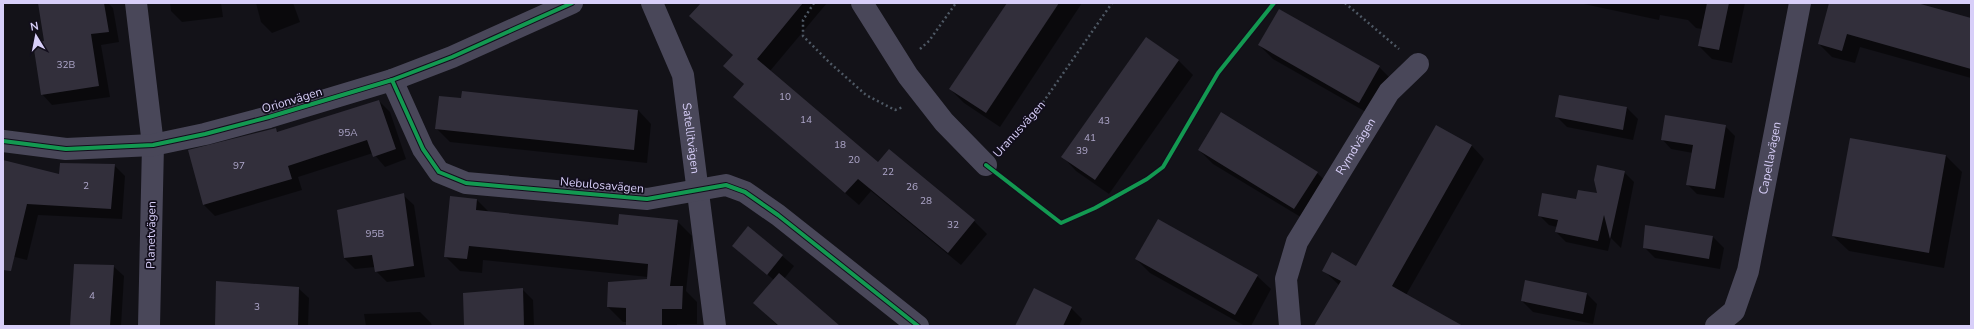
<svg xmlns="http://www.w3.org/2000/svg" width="1974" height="329" viewBox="0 0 1974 329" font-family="'Nunito Sans',sans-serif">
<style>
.shadow{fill:#0007}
.building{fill:#322f3b}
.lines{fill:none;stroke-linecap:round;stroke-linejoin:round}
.path{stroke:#4e5864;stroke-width:2.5;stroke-dasharray:2 3;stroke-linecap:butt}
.minor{stroke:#494759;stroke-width:22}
.cycleway-casing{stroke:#120e1c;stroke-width:6}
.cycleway{stroke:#139951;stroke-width:4}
.labels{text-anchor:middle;stroke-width:3.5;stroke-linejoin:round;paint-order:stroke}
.number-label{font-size:10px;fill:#aea7ca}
.street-label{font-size:12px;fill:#d8cff9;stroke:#120e1c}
</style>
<rect width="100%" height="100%" fill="#131218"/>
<g class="shadow">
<path d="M39,3H108L113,8L119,42L101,45L110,97L52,105L42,94L45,42Z"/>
<path d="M170,3H221L223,17L182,22L171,11Z"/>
<path d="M256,3H293L300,22L272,33L261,22Z"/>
<path d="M703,3H827L770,71L878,164L889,151L974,221L987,234L961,265L871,191L859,205L734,97L745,85L725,66L734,56Z"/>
<path d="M1008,3H1082L1000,127L964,103L950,89Z"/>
<path d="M1579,3H1745L1732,63L1712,59L1699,46L1702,29L1696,28L1688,20L1660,15L1659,20Z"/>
<path d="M1830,3H1914L1971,19V78L1860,47L1855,63L1832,57L1819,44Z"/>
<path d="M1147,38L1179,61L1193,75L1109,194L1076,171L1063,157Z"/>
<path d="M1259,45L1379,67L1393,81L1373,116L1273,59Z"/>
<path d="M379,101L390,112L406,159L385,167L373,153L298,177L302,190L215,216L204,205L189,151L275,129L279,133Z"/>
<path d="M1627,108L1638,119L1633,140L1567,127L1556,116Z"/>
<path d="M638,110L651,124L647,163L450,142L436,128Z"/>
<path d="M1436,126L1472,146L1484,159L1406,295L1457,326H1315L1339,285L1323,270L1356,267Z"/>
<path d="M1725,126L1735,136L1724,198L1697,194L1687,184L1693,153L1671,149L1662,139Z"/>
<path d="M1851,139L1946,156L1962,172L1944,268L1849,251L1833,236Z"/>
<path d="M1199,150L1317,173L1331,186L1309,222L1213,164Z"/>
<path d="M3,161L60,176L114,165L125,176L122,219L38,215L27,260L3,254Z"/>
<path d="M1624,172L1634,182L1621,248L1611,238L1608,251L1566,242L1556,232L1557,227L1549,225L1539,215L1599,194Z"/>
<path d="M403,195L414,205L425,277L387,282L376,271L375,267L355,269L344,258Z"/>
<path d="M451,197L477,200L489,212L618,226L677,221L692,236L686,291L697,302V324H677V326H627V322H623L608,307L648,280V277L483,260L482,273L460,271L445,256Z"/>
<path d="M748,227L794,266L784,279L838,326H778L754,303L774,280L733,246Z"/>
<path d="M1713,237L1724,248L1720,269L1655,258L1644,247Z"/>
<path d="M1136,259L1257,276L1271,289L1251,326H1245L1150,273Z"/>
<path d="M113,266L124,276L121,326H71Z"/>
<path d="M298,288L309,298L308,326H216Z"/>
<path d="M522,289L533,300L534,326H465Z"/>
<path d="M1587,294L1597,304L1593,324L1533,312L1522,301Z"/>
<path d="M1071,308L1082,319L1079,326H1016Z"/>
<path d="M420,312L431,323L432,326H366L364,314Z"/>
</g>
<g class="building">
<path d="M38,3H104L109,32L91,34L99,86L41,95L33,43L44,41Z"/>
<path d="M701,3H803L757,59L878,162L889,149L975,220L948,253L858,179L845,193L733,97L744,84L723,66L733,55L689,16Z"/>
<path d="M1007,3H1059L986,113L949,89Z"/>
<path d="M1707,3H1729L1719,50L1698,46Z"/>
<path d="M1829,3H1917L1971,18V69L1847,34L1842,51L1818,44Z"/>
<path d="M1279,9L1380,66L1359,103L1258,45Z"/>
<path d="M1146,37L1179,60L1095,180L1061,157Z"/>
<path d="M462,91L638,110L634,150L435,129L439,96L461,98Z"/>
<path d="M1559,95L1627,107L1623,130L1555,117Z"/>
<path d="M379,100L396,149L373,157L367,140L288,166L292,179L203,205L188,150L276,128L277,132Z"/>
<path d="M1221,112L1318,172L1294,209L1198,150Z"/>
<path d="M1665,115L1726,125L1715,189L1686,185L1693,145L1661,140Z"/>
<path d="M1436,125L1472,145L1392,286L1463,326H1314L1341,281L1322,271L1332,252L1356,266Z"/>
<path d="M1850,138L1946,155L1929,253L1832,236Z"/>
<path d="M3,160L59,174L60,163L115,164L111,209L27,204L11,271L3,270Z"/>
<path d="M1597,165L1625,171L1610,239L1604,215L1598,241L1555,232L1558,220L1538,216L1542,193L1576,199L1578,190L1597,193L1594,180Z"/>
<path d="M404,193L414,266L375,272L372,255L344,258L337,210Z"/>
<path d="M450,196L477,199L476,210L618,225L619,214L678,220L670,286H683L682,309H662V326H626V308L607,307L608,282L647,279L648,264L469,246L467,259L444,257Z"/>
<path d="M1158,219L1258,275L1235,315L1135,259Z"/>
<path d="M1645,225L1713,236L1709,259L1643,248Z"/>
<path d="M748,226L783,255L767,275L732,246Z"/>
<path d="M74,264L114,265L110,326H70Z"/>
<path d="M779,273L840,326H779L753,303Z"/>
<path d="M1525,280L1587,293L1583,314L1521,301Z"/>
<path d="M216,281L299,287L298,326H215Z"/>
<path d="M523,288L524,326H464L463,293Z"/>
<path d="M1034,288L1072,307L1063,326H1015Z"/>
</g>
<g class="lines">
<g class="path">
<path d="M814,3L803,20V36L830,63L866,95L895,110L903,107"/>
<path d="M1345,3L1399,49"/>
<path d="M920,49L929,41L956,3"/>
<path d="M1003,147L1037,111L1112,3"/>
</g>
<g class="minor">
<path d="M136,3L153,145L149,326"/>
<path id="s1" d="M652,3L683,75L715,326"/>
<path d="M862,3L908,76L944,122L986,165"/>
<path d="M392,80L423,149L439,172L466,183L647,199L726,185L745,192L778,215L918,326"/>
<path d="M3,141L66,149L153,145L205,134L269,117L392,80L452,57L572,3"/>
<path id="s2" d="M1290,326L1286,279L1297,242L1389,92L1418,64"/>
<path id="s3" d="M1716,326L1734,311L1748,271L1800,3"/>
</g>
<g class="cycleway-casing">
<g id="cycleway">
<path d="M392,80L423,149L439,172L466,183L647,199L726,185L745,192L778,215L918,326"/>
<path d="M3,141L66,149L153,145L205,134L269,117L392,80L452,57L572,3"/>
<path d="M986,165L1061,223L1095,208L1147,179L1163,167L1218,73L1274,3"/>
</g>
</g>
<use href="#cycleway" class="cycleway"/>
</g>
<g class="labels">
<g class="number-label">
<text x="66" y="68">32B</text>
<text x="785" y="100">10</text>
<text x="806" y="123">14</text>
<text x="1104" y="124">43</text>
<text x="348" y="136">95A</text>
<text x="1090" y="141">41</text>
<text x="840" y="148">18</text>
<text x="1082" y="154">39</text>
<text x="854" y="163">20</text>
<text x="239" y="169">97</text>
<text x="888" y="175">22</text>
<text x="86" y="189">2</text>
<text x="912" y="190">26</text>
<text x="926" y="204">28</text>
<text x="953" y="228">32</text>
<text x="375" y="237">95B</text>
<text x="92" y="299">4</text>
<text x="257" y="310">3</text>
</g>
<g class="street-label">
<text transform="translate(292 100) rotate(-17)" y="4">Orionvägen</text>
<text transform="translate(1019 129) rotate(-48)" y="4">Uranusvägen</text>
<text dy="4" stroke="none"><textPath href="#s1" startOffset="142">Satellitvägen</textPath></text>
<text dy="4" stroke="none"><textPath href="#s2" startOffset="198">Rymdvägen</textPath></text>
<text dy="4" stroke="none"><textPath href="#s3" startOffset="181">Capellavägen</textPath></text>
<text transform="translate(602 185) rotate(5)" y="4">Nebulosavägen</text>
<text transform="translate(151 235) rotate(-89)" y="4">Planetvägen</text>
</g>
</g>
<rect width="1974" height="329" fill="none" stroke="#d8cff9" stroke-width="8"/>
<g transform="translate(36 36) rotate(350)" stroke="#120e1c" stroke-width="3" paint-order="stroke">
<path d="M0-3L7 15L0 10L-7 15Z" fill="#d8cff9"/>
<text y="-6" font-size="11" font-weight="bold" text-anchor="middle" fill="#d8cff9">N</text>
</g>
</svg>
